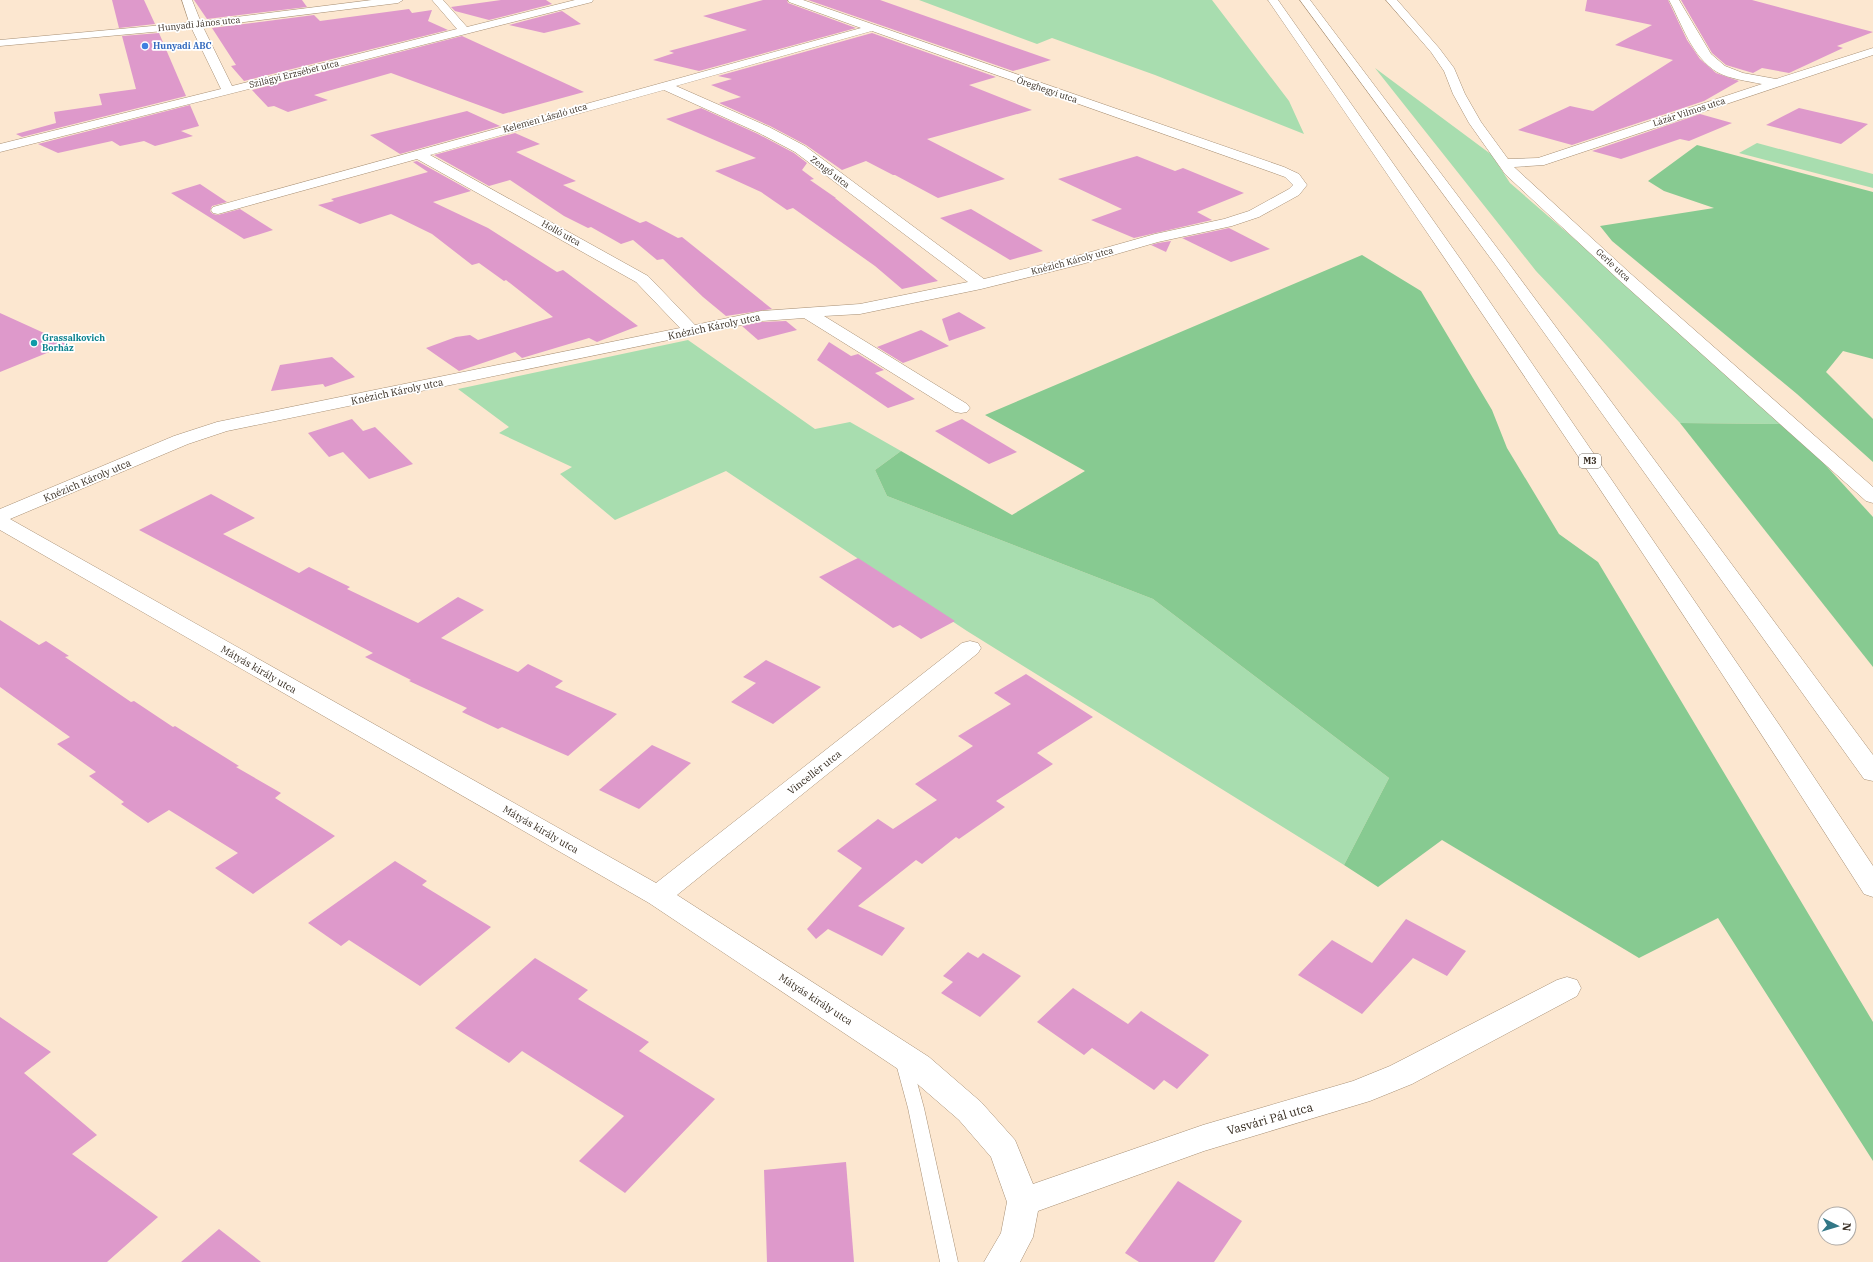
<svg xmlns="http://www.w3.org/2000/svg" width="1873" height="1262" viewBox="0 0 1873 1262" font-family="'IBM Plex Serif',serif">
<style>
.green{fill:#a8ddaf}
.forest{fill:#87ca91}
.building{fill:#de99cb}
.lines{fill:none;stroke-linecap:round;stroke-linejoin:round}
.lane-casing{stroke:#a89075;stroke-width:1}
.street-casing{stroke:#a89075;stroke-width:1}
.secondary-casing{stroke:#a89075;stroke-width:1}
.highway-casing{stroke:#a89075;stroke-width:1}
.lane{fill:#fff;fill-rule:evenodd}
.street{fill:#fff;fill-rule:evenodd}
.secondary{fill:#fff;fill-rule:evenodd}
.highway{fill:#fff;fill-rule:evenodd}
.shop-dot{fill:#3f7fe0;stroke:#fff;stroke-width:1.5}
.culture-dot{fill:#0f9aa8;stroke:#fff;stroke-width:1.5}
.labels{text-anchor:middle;stroke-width:3.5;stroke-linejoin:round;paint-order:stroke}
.far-street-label{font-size:9px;fill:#382e23;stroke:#fff}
.far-shop-label{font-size:9px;font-weight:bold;fill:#366cbe;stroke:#fff;text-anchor:start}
.far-culture-label{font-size:9px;font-weight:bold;fill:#0d838f;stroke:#fff;text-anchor:start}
.shield{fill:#fff;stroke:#746d65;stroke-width:1}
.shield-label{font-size:9px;font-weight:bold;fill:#382e23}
.street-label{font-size:10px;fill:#382e23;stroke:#fff}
.near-street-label{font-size:12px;fill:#382e23;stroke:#fff}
</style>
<rect width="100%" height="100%" fill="#fce7d0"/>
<g class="green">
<path d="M919,0H1212L1289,101L1304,134L1155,75L1052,38L1037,44Z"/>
<path d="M1375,68L1492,155L1510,183L1788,424L1680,423L1536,271Z"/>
<path d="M1757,143L1873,174V188L1739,153Z"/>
<path d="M688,340L815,429L850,422L901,451L875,470L887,496L1153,599L1389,778L1344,865L967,631L726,471L615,520L560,474L572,467L499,433L509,427L458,389Z"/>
</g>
<g class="forest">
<path d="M1697,145L1873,192V359L1843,351L1826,372L1873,419V462L1797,394L1612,241L1600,226L1714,208L1664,191L1648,181Z"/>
<path d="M1362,255L1421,291L1492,410L1507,448L1559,534L1598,562L1873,1022V1161L1718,918L1639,958L1442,840L1378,887L1344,865L1389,778L1153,599L887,496L875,470L901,451L1012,515L1085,471L985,415Z"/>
<path d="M1680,423L1788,424L1873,517V667Z"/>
</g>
<g class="building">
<path d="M112,0H144L155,24L119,28Z"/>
<path d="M194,0H302L307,7L207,19Z"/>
<path d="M501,0H546L552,4L489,20L455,11L451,7Z"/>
<path d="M763,0H787L788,3L856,28L699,71L653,60L674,53L669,51L747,30L703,16Z"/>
<path d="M808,0H880L1051,60L1013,71Z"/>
<path d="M1587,0H1668L1687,40L1700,59L1716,73L1739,81L1704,101L1572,145L1518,130L1570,106L1593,111L1673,60L1615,45L1652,25L1585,11Z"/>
<path d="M1681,0H1752L1873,32L1837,46L1843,48L1789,73L1762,68L1753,73L1726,65L1712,53Z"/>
<path d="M409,9L412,13L432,10L428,21L448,30L244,81L231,66L236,65L212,28L314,15L320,21Z"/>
<path d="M562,11L581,24L544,33L509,25Z"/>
<path d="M159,33L186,96L22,137L16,134L56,123L54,112L102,105L99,94L136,89L122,36Z"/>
<path d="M872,33L996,77L969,85L1032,110L927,139L1005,179L938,198L895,175H893L866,161L842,170L806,145L770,126L719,103L741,97L711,85L732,79L718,76Z"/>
<path d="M462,36L584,92L503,114L391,73L314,95L328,100L288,112L274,106L268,107L252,90Z"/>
<path d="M190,105L199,126L181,131L193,136L155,146L144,141L120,146L112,141L58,153L38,144Z"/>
<path d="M701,108L758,134L794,153L807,163L802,170L814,179L810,180L836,198H835L938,281L902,289L875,266L793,208L787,210L761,192L715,171L756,158L666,119Z"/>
<path d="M1799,108L1868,124L1841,144L1766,125Z"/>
<path d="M467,111L500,126L400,154L370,135Z"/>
<path d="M1700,114L1732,123L1689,141L1680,139L1621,159L1592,151Z"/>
<path d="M515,133L540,144L516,152L576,181L563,185L640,223L646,221L678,238L682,237L772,309L726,316L703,297L663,259L657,260L633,240L621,244L591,227L588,228L564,216L510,180L489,186L434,155Z"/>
<path d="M1137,156L1175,171L1183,168L1244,193L1197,212L1212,220L1134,238L1091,220L1122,209L1058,179Z"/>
<path d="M417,161L471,191L433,202L488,228L557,272L563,270L638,326L597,342L589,338L522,358L515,352L459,371L426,348L456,337L470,335L478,340L553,317L506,280L504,281L479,263L472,265L432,234L391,214L360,224L318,205L334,201L331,199L428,172L413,162Z"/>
<path d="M200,184L227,202L212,206L210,211L213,214L218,215L240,209L273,230L244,239L171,193Z"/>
<path d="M971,209L1043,251L1010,260L940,218Z"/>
<path d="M1229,228L1270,249L1231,262L1182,238Z"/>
<path d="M1171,241L1166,252L1151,245L1158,243Z"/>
<path d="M959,312L986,328L949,341L942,319Z"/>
<path d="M0,313L66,343L69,344L0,372Z"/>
<path d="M786,321L797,330L758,340L742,326L761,322Z"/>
<path d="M921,330L949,346L903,363L877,347Z"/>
<path d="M829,342L851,356L858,354L884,370L875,373L915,399L888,408L817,360Z"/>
<path d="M332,357L355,377L325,387L323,384L271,391L280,365Z"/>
<path d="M352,419L363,431L375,427L413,464L369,479L343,452L329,457L308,433Z"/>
<path d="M962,419L1017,452L989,464L935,431Z"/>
<path d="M211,494L255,518L223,534L299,573L309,567L350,587L347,589L418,623L458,597L484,610L441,638L518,672L528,664L563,681L555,687L617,714L568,756L502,727L498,729L462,712L467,708L409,681L411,680L365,657L373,653L139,530Z"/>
<path d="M858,558L955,621L921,639L900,625L893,628L819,577Z"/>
<path d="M0,620L39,645L46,641L69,656L65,657L131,702L134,701L173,727L175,726L239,766L236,767L281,793L275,798L335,836L253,894L215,868L238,853L169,810L148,823L121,804L124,802L89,776L96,772L57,744L70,737L0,687Z"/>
<path d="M766,660L821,687L773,724L731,702L756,683L743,677Z"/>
<path d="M1026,674L1093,717L1037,753L1053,764L996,801L1005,807L959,839L956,837L922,864L916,860L858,906L905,928L882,956L828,929L816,939L807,929L862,868L837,851L878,819L893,829L937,800L915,784L973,746L958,736L1011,704L994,693Z"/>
<path d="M652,745L691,763L639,809L599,790Z"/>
<path d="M395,861L427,881L422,885L491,927L420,986L349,940L341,946L308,923Z"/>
<path d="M1406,919L1466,951L1447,976L1413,958L1362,1014L1298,975L1332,940L1372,963Z"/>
<path d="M968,952L978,958L983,953L1021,976L980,1017L941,993L953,982L943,976Z"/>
<path d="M535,958L588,990L578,999L649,1042L639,1051L715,1099L625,1193L579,1161L624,1116L522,1051L509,1063L455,1028Z"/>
<path d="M1073,988L1128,1024L1141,1011L1209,1055L1177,1089L1164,1080L1154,1090L1092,1048L1084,1055L1037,1022Z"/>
<path d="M0,1017L51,1052L24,1073L97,1135L72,1154L158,1217L107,1262H0Z"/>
<path d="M846,1162L854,1262H767L764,1170Z"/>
<path d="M1178,1181L1242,1221L1214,1262H1139L1125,1253Z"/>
<path d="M219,1229L261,1262H181Z"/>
</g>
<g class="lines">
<g class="lane-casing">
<path id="lane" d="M903,1053L909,1055L911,1060L924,1108L958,1262H940L908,1108L895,1060L897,1055Z"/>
</g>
<g class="street-casing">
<g id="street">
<path d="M182,0H192L202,25L232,86L457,29L432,0H443L467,27L575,0H593L592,2L0,152V144L221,89L190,25Z"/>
<path d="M788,0H803L1284,167L1299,174L1307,185L1299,195L1259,217L1232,226L1158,242L1082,264L981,289L860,314L824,316L967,404L970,408L967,412L961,413L955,412L804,318L761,321L227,431L188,444L10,519L656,883L962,643L970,641L978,643L981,648L978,653L677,895L929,1057L981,1102L1015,1140L1033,1184L1203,1125L1353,1081L1390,1066L1557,980L1567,977L1577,980L1581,988L1577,996L1412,1084L1370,1101L1204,1151L1038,1211L1033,1237L1020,1262H984L1001,1233L1007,1202L991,1157L959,1120L907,1075L649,903L0,530V509L174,436L217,422L680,328L636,282L417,159L218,214L213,213L211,210L213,207L861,28L789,2ZM872,31L1274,173L1285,177L1293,185L1289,189L1249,211L1224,219L1155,234L1073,257L984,279L805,146L769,127L676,86ZM664,90L759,133L795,152L968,282L860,304L761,311L695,325L648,276L430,155Z"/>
<path d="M1386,0H1397L1439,48L1454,68L1465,94L1481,122L1508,159L1538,158L1762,84C1747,81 1730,79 1717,72C1692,57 1682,24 1669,0H1679L1711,54L1725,66L1743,73L1776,79L1873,48V55L1544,165L1514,167L1631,274L1873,487V503L1866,501L1619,280L1505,174L1469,123L1453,94L1444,71L1431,52Z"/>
</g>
</g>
<g class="secondary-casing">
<path id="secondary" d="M372,0H403L398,3L196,28L0,46V40L196,22Z"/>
</g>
<g class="highway-casing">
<g id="highway">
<path d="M1268,0H1278L1466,267L1780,726L1873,866V897L1864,894C1672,592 1471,295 1268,0Z"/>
<path d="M1300,0H1310L1507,261L1873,755V781L1864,779L1497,267Z"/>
</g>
</g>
<use href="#lane" class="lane"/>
<use href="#street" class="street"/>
<use href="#secondary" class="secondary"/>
<use href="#highway" class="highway"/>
</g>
<circle class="shop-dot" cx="145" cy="46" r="4"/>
<circle class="culture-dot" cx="34" cy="343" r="4"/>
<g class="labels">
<g class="far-street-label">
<text transform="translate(199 24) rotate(-6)" y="3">Hunyadi János utca</text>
<text transform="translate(294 74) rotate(-14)" y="3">Szilágyi Erzsébet utca</text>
<text transform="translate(1047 90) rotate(19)" y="3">Öreghegyi utca</text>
<text transform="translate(1689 112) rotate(-18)" y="3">Lázár Vilmos utca</text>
<text transform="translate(545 118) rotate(-16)" y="3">Kelemen László utca</text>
<text transform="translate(830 172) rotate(37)" y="3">Zengő utca</text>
<text transform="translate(561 233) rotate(29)" y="3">Holló utca</text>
<text transform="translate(1072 261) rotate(-15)" y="3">Knézich Károly utca</text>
<text transform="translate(1613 265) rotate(43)" y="3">Gerle utca</text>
</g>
<g class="far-shop-label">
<text x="153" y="49">Hunyadi ABC</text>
</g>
<g class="far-culture-label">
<text x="42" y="341">Grassalkovich<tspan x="42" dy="10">Borház</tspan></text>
</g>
<rect class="shield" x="1579" y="454" width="22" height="14" rx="3"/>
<g class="shield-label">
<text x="1590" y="464">M3</text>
</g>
<g class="street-label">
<text transform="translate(714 326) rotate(-12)" y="4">Knézich Károly utca</text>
<text transform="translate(397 391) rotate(-12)" y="4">Knézich Károly utca</text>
<text transform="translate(87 480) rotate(-23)" y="4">Knézich Károly utca</text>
<text transform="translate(259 669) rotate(30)" y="4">Mátyás király utca</text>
<text transform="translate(814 772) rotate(-38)" y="4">Vincellér utca</text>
<text transform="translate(541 829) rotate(30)" y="4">Mátyás király utca</text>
<text transform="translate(816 999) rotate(33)" y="4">Mátyás király utca</text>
</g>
<g class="near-street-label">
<text transform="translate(1270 1119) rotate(-16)" y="4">Vasvári Pál utca</text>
</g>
</g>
<g transform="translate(1837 1226) rotate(95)"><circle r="19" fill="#ffffff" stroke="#afaba7"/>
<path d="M0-3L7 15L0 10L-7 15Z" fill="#327786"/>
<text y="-6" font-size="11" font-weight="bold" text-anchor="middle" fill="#382e23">N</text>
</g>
</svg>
